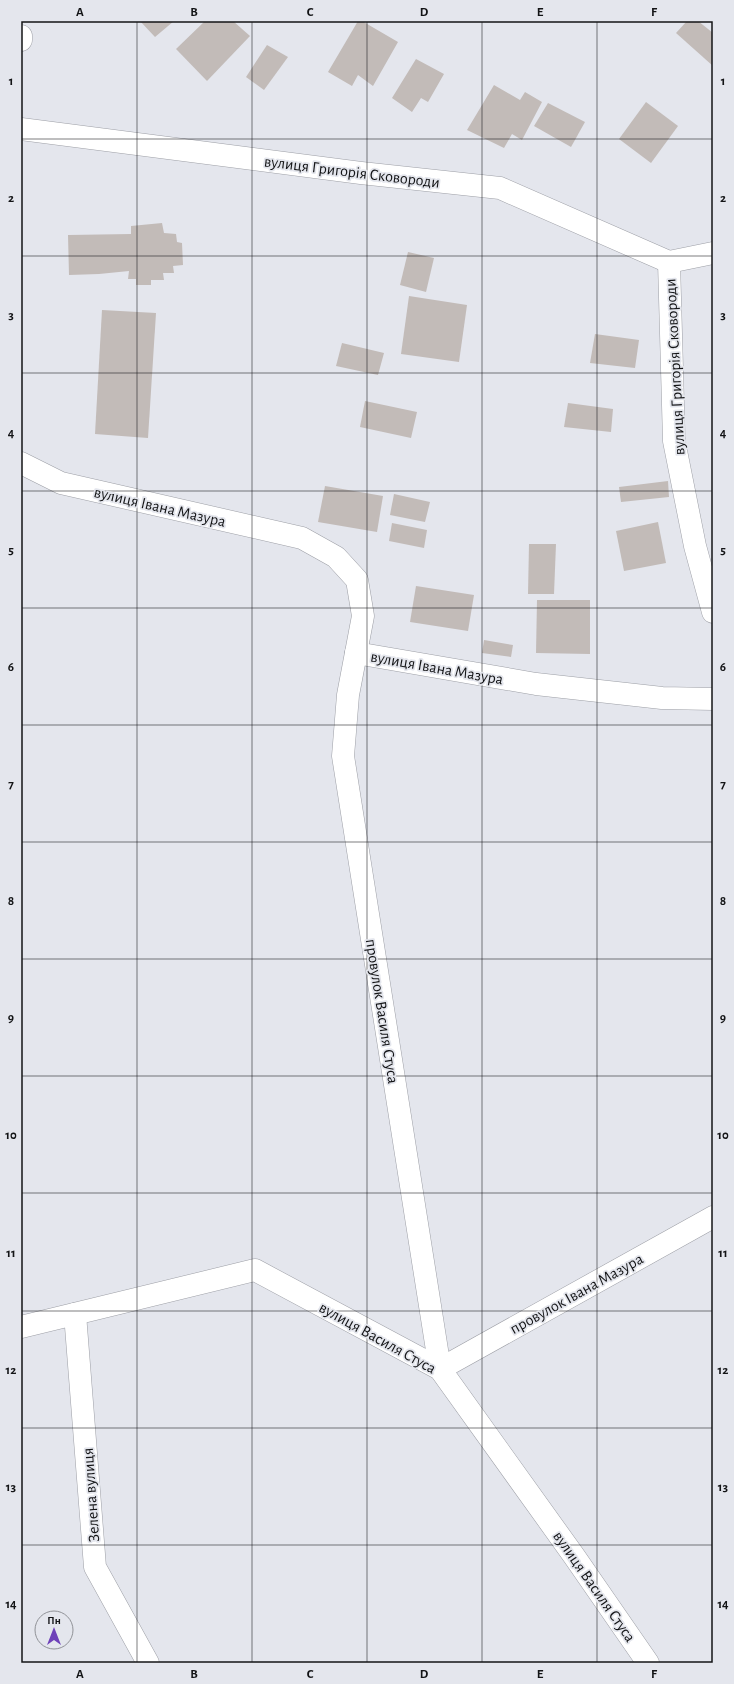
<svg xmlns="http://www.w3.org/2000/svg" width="734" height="1684" viewBox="0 0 734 1684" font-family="'Alegreya Sans',sans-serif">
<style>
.building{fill:#c2bbb8}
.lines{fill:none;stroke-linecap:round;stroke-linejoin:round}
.street-casing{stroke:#9d9fa6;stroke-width:23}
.secondary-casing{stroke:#9d9fa6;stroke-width:23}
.street{stroke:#fff;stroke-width:22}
.secondary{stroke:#fff;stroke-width:22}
.grid{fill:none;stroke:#131416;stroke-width:1;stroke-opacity:0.55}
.labels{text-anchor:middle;stroke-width:3.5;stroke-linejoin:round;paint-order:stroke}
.street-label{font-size:16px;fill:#131416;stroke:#e4e6ed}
.neatline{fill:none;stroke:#131416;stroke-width:1.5}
.grid-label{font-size:13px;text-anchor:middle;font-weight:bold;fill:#131416}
</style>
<rect width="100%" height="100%" fill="#e4e6ed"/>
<g class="building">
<path d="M140,21H174L155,37Z"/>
<path d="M205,21H233L250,36L207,81L176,49Z"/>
<path d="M358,21H362L398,42L373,86L358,75L352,86L328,72Z"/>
<path d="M687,21H698L713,33V66L676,33Z"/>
<path d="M267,45L288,57L264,90L246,77Z"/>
<path d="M416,59L444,74L428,102L421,98L412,112L392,98Z"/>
<path d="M494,85L520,100L525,92L542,102L522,140L512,134L504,148L467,130Z"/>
<path d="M646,102L678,126L651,163L619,139Z"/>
<path d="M548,103L585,122L571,147L534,126Z"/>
<path d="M162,223L164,233L176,234L177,242L182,243L183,265L173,266L174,273H163L164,280H151V285H136V279H128L129,271L99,274L69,275L68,235L131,234V226Z"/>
<path d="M408,252L434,258L426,292L400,285Z"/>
<path d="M409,296L467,305L459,362L401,354Z"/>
<path d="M102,310L156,313L148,438L95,434Z"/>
<path d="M595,334L639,340L635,368L590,363Z"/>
<path d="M342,343L384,353L378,375L336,366Z"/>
<path d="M365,401L417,412L411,438L360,427Z"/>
<path d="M568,403L613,409L611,432L564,427Z"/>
<path d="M668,481L669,497L621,502L619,487Z"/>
<path d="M325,486L383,496L377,532L318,522Z"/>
<path d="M394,494L430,502L425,522L390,515Z"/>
<path d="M658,522L666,563L624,571L616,531Z"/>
<path d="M392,523L427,530L424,548L389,541Z"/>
<path d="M529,544H556L554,594H528Z"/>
<path d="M416,586L474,595L468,631L410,622Z"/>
<path d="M537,600H590V654L536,653Z"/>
<path d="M484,640L513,645L511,657L482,653Z"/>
</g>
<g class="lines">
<g class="street-casing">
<g id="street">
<path d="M21,129L361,173L500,188L669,262L713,253"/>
<path d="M669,262L674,441L695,546L713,612"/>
<path d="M21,463L61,483L302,538L336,557L357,580L363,616L348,695L343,756L440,1369L713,1217"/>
<path d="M356,653L536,684L662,698L713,699"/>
<path d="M75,1314L95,1567L148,1663"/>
<path d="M21,1327L255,1270L440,1369L574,1556L648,1663"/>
</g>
</g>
<g class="secondary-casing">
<path id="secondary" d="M21,36V40"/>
</g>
<use href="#street" class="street"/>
<use href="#secondary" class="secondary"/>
</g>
<path class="grid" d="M137,21V1663M252,21V1663M367,21V1663M482,21V1663M597,21V1663M21,139H713M21,256H713M21,373H713M21,491H713M21,608H713M21,725H713M21,842H713M21,959H713M21,1076H713M21,1193H713M21,1311H713M21,1428H713M21,1545H713"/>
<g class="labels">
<g class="street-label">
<text transform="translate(352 171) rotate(7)" y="6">вулиця Григорія Сковороди</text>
<text transform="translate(674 367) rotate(-93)" y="6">вулиця Григорія Сковороди</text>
<text transform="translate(160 506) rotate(13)" y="6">вулиця Івана Мазура</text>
<text transform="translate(437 667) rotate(10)" y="6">вулиця Івана Мазура</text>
<text transform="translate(383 1011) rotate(81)" y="6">провулок Василя Стуса</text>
<text transform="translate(576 1293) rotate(-29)" y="6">провулок Івана Мазура</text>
<text transform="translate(378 1337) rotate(29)" y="6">вулиця Василя Стуса</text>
<text transform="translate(90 1495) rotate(-94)" y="6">Зелена вулиця</text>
<text transform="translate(595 1586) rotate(55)" y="6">вулиця Василя Стуса</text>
</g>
</g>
<rect width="734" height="1684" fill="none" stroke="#e4e6ed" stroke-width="44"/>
<g transform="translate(54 1630)"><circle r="19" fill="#e4e6ed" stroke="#909297"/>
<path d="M0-3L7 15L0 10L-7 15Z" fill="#6e41b9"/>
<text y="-6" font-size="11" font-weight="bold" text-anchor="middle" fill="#131416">Пн</text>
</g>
<rect x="22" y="22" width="690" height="1640" class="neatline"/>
<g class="grid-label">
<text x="80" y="16">A</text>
<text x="194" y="16">B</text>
<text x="310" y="16">C</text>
<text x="424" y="16">D</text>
<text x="540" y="16">E</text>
<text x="654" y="16">F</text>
<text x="11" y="85">1</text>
<text x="723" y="85">1</text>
<text x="11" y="202">2</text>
<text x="723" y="202">2</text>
<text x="11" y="319">3</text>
<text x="723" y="319">3</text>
<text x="11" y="437">4</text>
<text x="723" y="437">4</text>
<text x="11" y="554">5</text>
<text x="723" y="554">5</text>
<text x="11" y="671">6</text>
<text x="723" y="671">6</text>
<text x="11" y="788">7</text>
<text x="723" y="788">7</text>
<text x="11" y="905">8</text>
<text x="723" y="905">8</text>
<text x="11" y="1022">9</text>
<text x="723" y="1022">9</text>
<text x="11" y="1139">10</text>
<text x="723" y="1139">10</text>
<text x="11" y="1257">11</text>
<text x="723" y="1257">11</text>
<text x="11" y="1374">12</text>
<text x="723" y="1374">12</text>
<text x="11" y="1491">13</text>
<text x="723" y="1491">13</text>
<text x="11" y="1608">14</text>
<text x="723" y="1608">14</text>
<text x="80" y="1678">A</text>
<text x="194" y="1678">B</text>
<text x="310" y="1678">C</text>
<text x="424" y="1678">D</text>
<text x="540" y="1678">E</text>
<text x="654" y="1678">F</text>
</g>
</svg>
